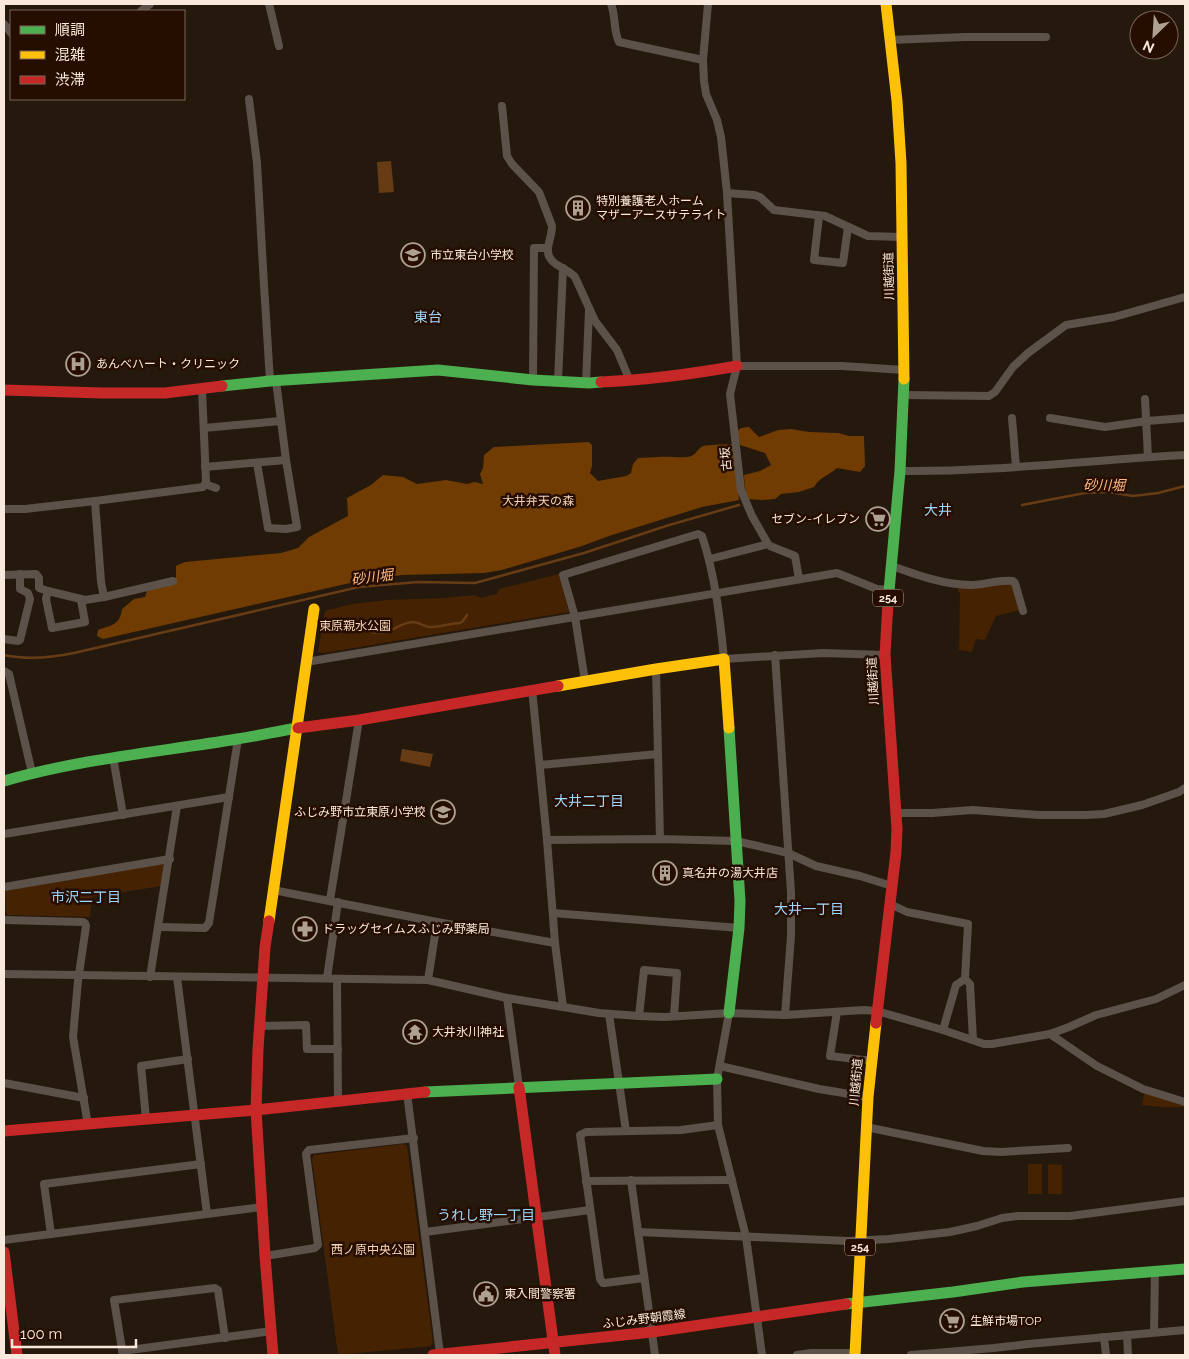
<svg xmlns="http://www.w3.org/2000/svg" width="1189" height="1359" viewBox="0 0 1189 1359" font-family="Raleway,'Noto Sans JP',sans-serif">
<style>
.green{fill:#442202}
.forest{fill:#713c02}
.water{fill:#673c15}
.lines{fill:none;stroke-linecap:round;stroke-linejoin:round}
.stream{stroke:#673c15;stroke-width:2.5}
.street{stroke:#5c524a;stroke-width:8}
.fast{stroke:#4caf50;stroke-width:11}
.slow{stroke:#ffc107;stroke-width:11}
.jam{stroke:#c62828;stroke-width:11}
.labels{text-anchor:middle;stroke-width:5;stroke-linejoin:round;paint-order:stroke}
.shield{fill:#250e00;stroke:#b9a79a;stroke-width:1}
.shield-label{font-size:11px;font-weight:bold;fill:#f9e8dc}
.poi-label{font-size:12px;fill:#f9e8dc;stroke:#250e00;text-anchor:start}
.street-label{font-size:12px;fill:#f9e8dc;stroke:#250e00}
.park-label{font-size:12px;fill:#f7d3b8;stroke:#250e00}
.neighbourhood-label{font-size:14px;fill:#9ed7fe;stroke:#250e00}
.water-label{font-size:14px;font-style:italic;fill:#ffb881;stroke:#250e00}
</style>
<rect width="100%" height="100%" fill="#25190e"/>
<g class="green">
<path d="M559,574L569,612L324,653L318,652L325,611L352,604L387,600L443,598L475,595L480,598L497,594L499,589Z"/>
<path d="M1009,582L1013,585L1020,610L996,616L985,640L976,639L972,652L959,650L960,593L958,592V585Z"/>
<path d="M161,863L164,865L161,886L92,897L90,917L8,915L6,912L5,890Z"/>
<path d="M1145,1091L1185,1103V1107H1161L1142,1105Z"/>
<path d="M403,1144L407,1146L433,1342L431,1346L338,1355L312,1159L314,1155Z"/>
<rect x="1028" y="1164" width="14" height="30"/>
<path d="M1048,1164L1062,1165V1194H1048Z"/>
</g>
<g class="forest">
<path d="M749,427L759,437L778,430L791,429L809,432L838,433L849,436H864L865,466L860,472L837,468C828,476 821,476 814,487L799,492L781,494L775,499L762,500L746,499L744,475L760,471L771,465L765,453L740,445L737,431L741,428Z"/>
<path d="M589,442L592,445V466L590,473L598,481L626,476L631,473L633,464L638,458C645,458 652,457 658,457C668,456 678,458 687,457C696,456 696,450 703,446C706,445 731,444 734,445L739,500L702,507L609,536L582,546L502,570L484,573L402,575L359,581L103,639L97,636L98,630C112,625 120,625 122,609L134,599L145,597L147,591L176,584V566L185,562L281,553L298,548L309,537L348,516L347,498L371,485L383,475L403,477L417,484L446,480L467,484L474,482L483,484L480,474L483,468L484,455L494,447Z"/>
</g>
<g class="water">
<path d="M391,161L394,192L379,193L377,162Z"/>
<path d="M353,617L362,626L369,629L368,632C360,630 353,634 350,624Z"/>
<path d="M402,749L433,754L430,767L400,761Z"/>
</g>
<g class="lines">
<g class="stream">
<path d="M1022,505L1085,493L1109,492L1133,496L1158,493L1185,486"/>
<path d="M368,631C391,638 395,623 413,622C419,622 423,626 428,627C438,628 450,623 460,623L463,621L467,615"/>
<path d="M4,655C27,660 50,658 74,653L359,587L418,582L475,583L584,553L666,526L739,505"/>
</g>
<g class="street">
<path d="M269,4L279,46"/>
<path d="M611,4C616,16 613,30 619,42L703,60"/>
<path d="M708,4L703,60L704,81L706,94L717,120L721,137L727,193L737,366L730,394L741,490L752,516L768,544L770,546L795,556L799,579"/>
<path d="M141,11L150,4"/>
<path d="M4,24L11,33"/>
<path d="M890,40L964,37H1046"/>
<path d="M249,99L257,163L264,285L270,381"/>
<path d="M502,106L507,156L512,164L539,192L552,226C552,235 548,242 548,250C547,265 568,268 575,277L595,321L617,350L630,381"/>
<path d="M727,193L754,195L760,197L774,210L825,216L868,236L902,237"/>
<path d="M819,216L814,260L843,263L848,227"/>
<path d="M737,366H842L904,370"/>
<path d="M533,380L534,248H548"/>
<path d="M558,381L563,268"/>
<path d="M586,383L589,310"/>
<path d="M202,390L206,481L205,484"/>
<path d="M903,395L989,396L995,392L1013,367L1028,353L1066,325L1114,317L1185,297"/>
<path d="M1145,399L1148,457"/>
<path d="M1012,418L1016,467"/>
<path d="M1050,418L1105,427L1147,421L1185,418"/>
<path d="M204,428L280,421"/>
<path d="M257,463L268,528L286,529L297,527L286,460L276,381"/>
<path d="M205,467L286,460"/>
<path d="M900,471C995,472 1090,460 1185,455"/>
<path d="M95,501L101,582L104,597"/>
<path d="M4,509H25L95,501L203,487L205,484L216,488"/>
<path d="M710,559L768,544"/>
<path d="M892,566C917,575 944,585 971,585C984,585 1000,579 1013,581L1015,583L1023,611"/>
<path d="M4,575L36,574L39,578V588L48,591L85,600L104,597L173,581"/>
<path d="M48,591L46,599L52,628L85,622L81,600"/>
<path d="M4,639L18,641L20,640L30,599L28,593L20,589V574"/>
<path d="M775,655L791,892V936L785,1015"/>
<path d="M306,662L837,573L877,589L889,590"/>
<path d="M656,669L660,839"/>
<path d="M4,671L9,674L32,773"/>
<path d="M585,681L575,617L563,575L698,534L702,536C715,575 720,618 724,659L823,653L885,655"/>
<path d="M532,689L547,840L555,943L563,1007"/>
<path d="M113,757L123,815"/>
<path d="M540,765L658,754"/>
<path d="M896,813H932L973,810L1039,815H1085L1104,814L1142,805L1179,792L1185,788"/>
<path d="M4,834L229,797"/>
<path d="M547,840L660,839L736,841L788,853L816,866L860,876L892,886"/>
<path d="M4,887L170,859"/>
<path d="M273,890L437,922L555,943"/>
<path d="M330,900L359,720"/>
<path d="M890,904L907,912L968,924L965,979L970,984L973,1040"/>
<path d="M553,913L739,928"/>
<path d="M4,920L83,922L85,923L86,926L78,981L73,1037L88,1125"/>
<path d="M158,927L205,928L209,923L238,739"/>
<path d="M4,974L428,980L507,998L563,1007L599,1013L639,1016L665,1017L729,1013L785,1015L864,1010L877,1011L943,1030L984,1044H992L1050,1034L1069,1027L1096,1015L1156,999L1185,985"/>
<path d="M150,977L177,806"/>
<path d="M177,977L207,1214"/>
<path d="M327,978L338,902"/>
<path d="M337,979L338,1101"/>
<path d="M428,980L437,922"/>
<path d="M507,998L519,1087"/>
<path d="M837,1012L830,1056L872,1061"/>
<path d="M729,1013L717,1079L718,1125L746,1237L762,1355"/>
<path d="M609,1014L626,1131"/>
<path d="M639,1016L644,970L677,973L674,1016"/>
<path d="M259,1026L306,1025L307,1049H338"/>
<path d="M943,1030L956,985L965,979"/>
<path d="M1050,1034L1097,1066L1143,1089L1185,1102"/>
<path d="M720,1066L819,1089L868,1097"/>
<path d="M4,1083L84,1098"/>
<path d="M407,1093L440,1354"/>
<path d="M146,1119L141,1066L188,1059"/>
<path d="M866,1127L983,1151L1001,1152L1068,1148"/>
<path d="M631,1180L655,1355"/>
<path d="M586,1181L732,1180"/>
<path d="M425,1232L590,1210"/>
<path d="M638,1232L849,1241L889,1239L950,1232L977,1226L1002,1218L1018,1216H1070L1185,1201"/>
<path d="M51,1234L44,1184L201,1164"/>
<path d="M4,1240L262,1207"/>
<path d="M265,1256L315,1248L318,1245L306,1154L309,1150L414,1138"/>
<path d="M644,1278L605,1283H603L600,1279L580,1135L586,1132L681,1130L718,1125"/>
<path d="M1154,1332L1155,1270"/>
<path d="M1127,1335L1128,1355"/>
<path d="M1104,1337L1106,1355"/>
<path d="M122,1351L272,1331"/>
<path d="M123,1355L114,1300L215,1288L218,1290L225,1338"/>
<path d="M797,1355L811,1353H855"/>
<path d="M911,1355L994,1348L1028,1344L1185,1330"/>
</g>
<g class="fast">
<path d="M222,386L270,381L438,370L533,380L589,383L601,382"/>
<path d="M888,602L900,471L904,379"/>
<path d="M729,728L740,901L739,928L729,1013"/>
<path d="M4,781C80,759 159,752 237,739C258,736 278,731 298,728"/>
<path d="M425,1092L717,1079"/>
<path d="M846,1304L953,1292L1023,1282L1185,1269"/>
</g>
<g class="slow">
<path d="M886,4L897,101L901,163L904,379"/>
<path d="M558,686L656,669L724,659L729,728"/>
<path d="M269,921L314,609"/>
<path d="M855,1355L868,1097L876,1023"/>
</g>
<g class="jam">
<path d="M601,382C647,380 692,374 737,366"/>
<path d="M4,390L102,393H165L222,386"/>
<path d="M298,728L359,720L558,686"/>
<path d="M269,921L265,947L258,1049L256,1110L265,1256L273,1355"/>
<path d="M876,1023L896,852L897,829L885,655L888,602"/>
<path d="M519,1087L555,1355"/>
<path d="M4,1131L256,1110L425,1092"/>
<path d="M4,1252L17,1355"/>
<path d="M433,1355L652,1332L846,1304"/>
</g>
</g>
<defs>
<g id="building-ring" transform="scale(1.25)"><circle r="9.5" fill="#250e00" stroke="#afa094" stroke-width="1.5"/><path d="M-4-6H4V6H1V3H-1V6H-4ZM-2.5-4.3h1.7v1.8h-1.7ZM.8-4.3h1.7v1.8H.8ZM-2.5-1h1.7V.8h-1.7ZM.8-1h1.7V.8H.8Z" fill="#afa094"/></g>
<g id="school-ring" transform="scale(1.25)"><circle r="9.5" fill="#250e00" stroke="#afa094" stroke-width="1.5"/><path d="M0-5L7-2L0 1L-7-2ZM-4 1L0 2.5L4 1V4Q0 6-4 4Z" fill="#afa094"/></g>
<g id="hospital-ring" transform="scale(1.25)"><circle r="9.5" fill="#250e00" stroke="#afa094" stroke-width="1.5"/><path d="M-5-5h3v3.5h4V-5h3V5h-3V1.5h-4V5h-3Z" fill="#afa094"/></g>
<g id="supermarket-ring" transform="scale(1.25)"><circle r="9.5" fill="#250e00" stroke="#afa094" stroke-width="1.5"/><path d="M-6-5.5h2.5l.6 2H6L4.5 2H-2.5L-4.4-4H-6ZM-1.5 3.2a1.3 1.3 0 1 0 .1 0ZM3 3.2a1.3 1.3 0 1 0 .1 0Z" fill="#afa094"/></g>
<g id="pharmacy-ring" transform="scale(1.25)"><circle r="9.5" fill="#250e00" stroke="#afa094" stroke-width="1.5"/><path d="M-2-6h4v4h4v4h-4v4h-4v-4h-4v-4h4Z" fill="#afa094"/></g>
<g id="temple-ring" transform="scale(1.25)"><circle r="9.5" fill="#250e00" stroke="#afa094" stroke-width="1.5"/><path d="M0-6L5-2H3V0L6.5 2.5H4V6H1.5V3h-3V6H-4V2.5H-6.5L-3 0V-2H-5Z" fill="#afa094"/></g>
<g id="civic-ring" transform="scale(1.25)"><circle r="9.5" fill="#250e00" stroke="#afa094" stroke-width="1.5"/><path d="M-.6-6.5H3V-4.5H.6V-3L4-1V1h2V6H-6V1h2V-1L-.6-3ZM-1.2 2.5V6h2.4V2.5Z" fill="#afa094"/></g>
</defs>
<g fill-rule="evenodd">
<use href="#building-ring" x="578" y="208"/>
<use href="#school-ring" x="413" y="255"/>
<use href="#hospital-ring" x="78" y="364"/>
<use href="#supermarket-ring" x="878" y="519"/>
<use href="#school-ring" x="443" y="812"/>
<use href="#building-ring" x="665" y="873"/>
<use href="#pharmacy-ring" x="305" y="929"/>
<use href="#temple-ring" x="415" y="1032"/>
<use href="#civic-ring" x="486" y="1294"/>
<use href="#supermarket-ring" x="952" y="1321"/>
</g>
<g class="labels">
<g class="shield">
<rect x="873" y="589.5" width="30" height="17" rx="4"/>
<rect x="845" y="1238.5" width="30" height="17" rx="4"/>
</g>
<g class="shield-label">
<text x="888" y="602">254</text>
<text x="860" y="1251">254</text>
</g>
<g class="poi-label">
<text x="596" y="205">特別養護老人ホーム<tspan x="596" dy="14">マザーアースサテライト</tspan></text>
<text x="430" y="259">市立東台小学校</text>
<text x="96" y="368">あんべハート・クリニック</text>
<text x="860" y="523" text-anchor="end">セブン-イレブン</text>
<text x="426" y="816" text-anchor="end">ふじみ野市立東原小学校</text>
<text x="682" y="877">真名井の湯大井店</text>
<text x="322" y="933">ドラッグセイムスふじみ野薬局</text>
<text x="432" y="1036">大井氷川神社</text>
<text x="504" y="1298">東入間警察署</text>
<text x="970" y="1325">生鮮市場TOP</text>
</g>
<g class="street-label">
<text transform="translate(889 276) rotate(-91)" y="4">川越街道</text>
<text transform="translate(726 459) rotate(-96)" y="4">古坂</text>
<text transform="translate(873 681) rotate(-93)" y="4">川越街道</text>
<text transform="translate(856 1082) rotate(-85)" y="4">川越街道</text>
<text transform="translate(644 1319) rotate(-7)" y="4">ふじみ野朝霞線</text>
</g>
<g class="park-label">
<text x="538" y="505">大井弁天の森</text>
<text x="355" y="630">東原親水公園</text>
<text x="373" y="1254">西ノ原中央公園</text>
</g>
<g class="neighbourhood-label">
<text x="428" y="322">東台</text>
<text x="938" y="515">大井</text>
<text x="589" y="806">大井二丁目</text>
<text x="86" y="902">市沢二丁目</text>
<text x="809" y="914">大井一丁目</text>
<text x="486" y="1220">うれし野一丁目</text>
</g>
<g class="water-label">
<text transform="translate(1104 485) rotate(1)" y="5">砂川堀</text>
<text transform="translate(372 577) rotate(-7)" y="5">砂川堀</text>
</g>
</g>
<rect width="1189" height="1359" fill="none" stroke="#f9e8dc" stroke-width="10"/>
<rect x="10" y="10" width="175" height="90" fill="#250e00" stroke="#7a6558"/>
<rect x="20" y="26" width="25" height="8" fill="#4caf50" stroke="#7a6558"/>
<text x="55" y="35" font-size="15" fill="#f9e8dc">順調</text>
<rect x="20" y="51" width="25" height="8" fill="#ffc107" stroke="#7a6558"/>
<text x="55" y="60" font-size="15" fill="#f9e8dc">混雑</text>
<rect x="20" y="76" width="25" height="8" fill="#c62828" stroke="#7a6558"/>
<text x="55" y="85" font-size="15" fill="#f9e8dc">渋滞</text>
<g transform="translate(1154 35) rotate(205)"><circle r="24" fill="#250e00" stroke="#7a6558"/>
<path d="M0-4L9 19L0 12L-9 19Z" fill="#afa094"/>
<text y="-8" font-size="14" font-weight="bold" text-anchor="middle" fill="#f9e8dc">N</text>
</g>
<path d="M12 1339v8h124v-8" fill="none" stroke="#f9e8dc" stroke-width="2.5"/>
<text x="20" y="1339" font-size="15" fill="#f9e8dc" stroke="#250e00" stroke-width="4" paint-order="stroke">100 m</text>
</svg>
